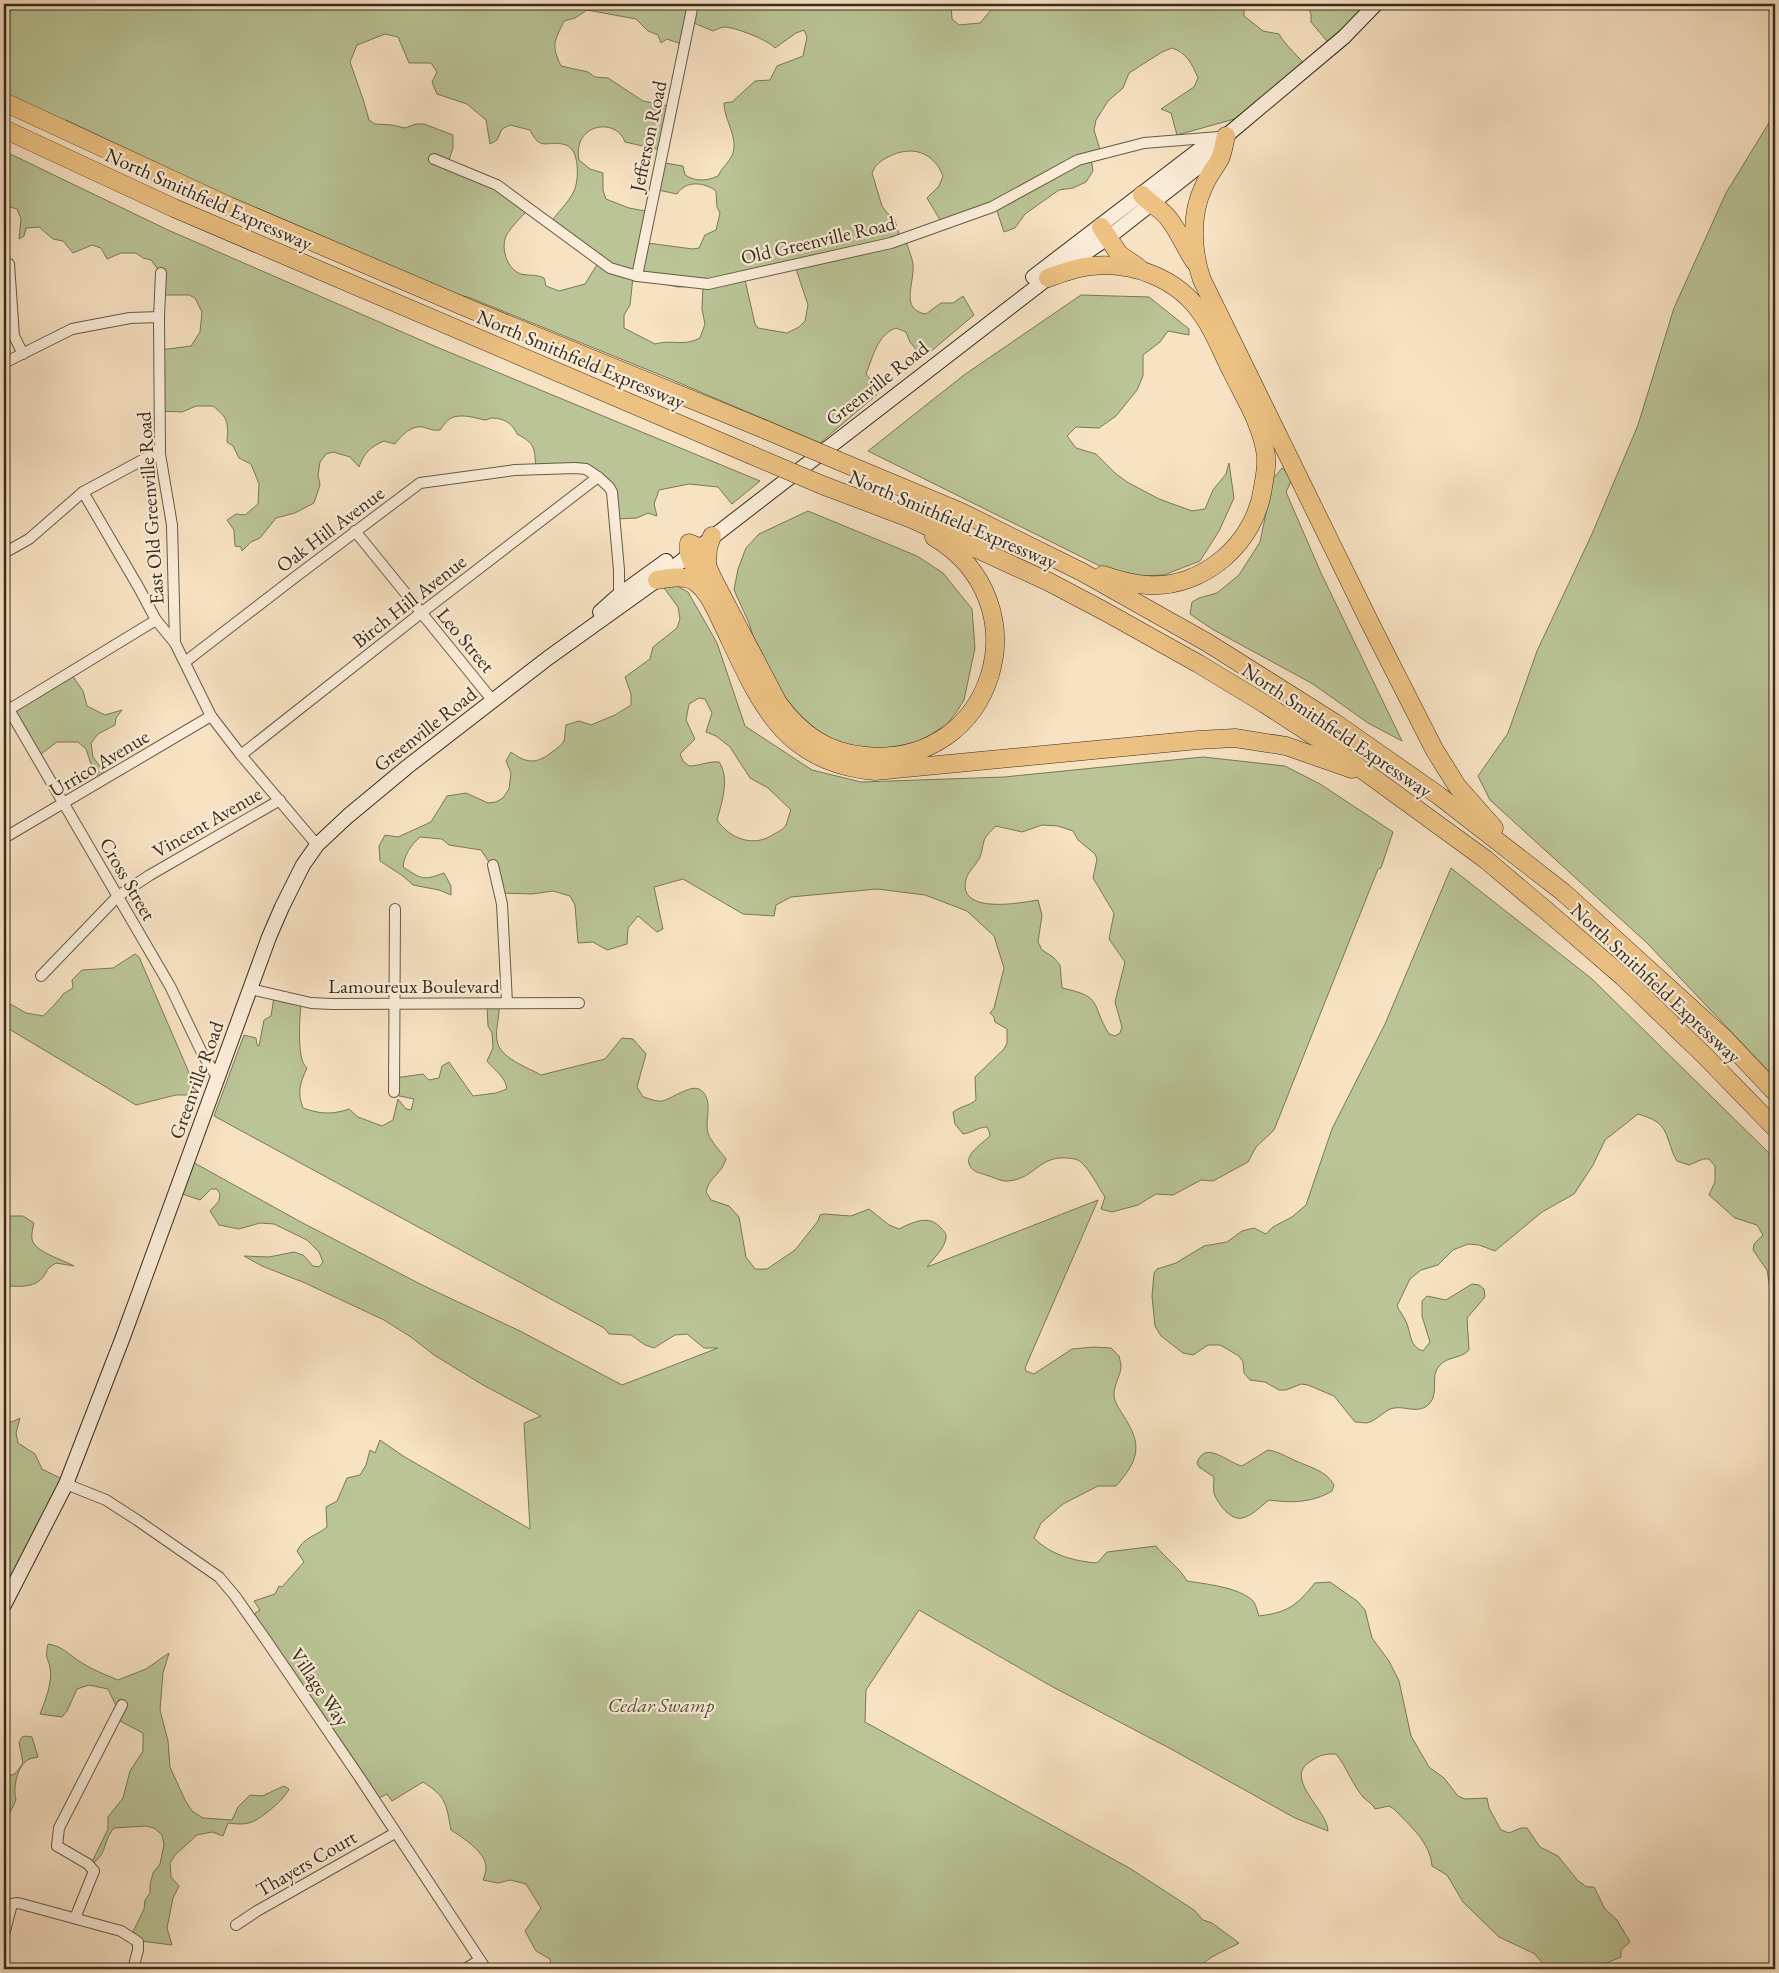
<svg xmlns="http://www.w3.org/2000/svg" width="1779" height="1973" viewBox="0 0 1779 1973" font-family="'EB Garamond',serif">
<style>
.green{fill:#bac496;stroke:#78785a;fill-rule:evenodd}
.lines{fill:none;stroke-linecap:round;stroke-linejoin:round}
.street-casing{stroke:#675a46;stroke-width:12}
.secondary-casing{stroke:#372c1d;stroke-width:16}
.highway-casing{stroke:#372c1d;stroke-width:19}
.street{stroke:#faecd8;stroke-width:10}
.secondary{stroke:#faecd8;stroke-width:14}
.highway{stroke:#ecc182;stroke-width:18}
.highway-bridge-casing{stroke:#372c1d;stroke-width:19;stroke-linecap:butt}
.highway-bridge{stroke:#ecc182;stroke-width:18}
.labels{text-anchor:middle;stroke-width:4.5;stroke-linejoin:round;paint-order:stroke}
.street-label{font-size:20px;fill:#372c1d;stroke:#faecd8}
.park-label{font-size:20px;font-style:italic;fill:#58523b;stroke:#faecd8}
</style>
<rect width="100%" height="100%" fill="#f7e2c3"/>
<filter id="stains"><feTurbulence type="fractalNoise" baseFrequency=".004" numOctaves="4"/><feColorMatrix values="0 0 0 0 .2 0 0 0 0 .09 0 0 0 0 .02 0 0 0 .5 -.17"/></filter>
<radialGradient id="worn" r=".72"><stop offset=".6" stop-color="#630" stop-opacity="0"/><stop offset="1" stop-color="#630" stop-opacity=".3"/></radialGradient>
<g class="green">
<path d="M4,4H664L694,9L697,4H951L952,19L959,25L980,23L996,4H1244V16L1263,31L1279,34C1285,45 1299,57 1308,68L1238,118L1177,135L1171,113L1161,109L1194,87L1198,78C1192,64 1187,53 1172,48L1162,52L1129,73L1123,88L1108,101L1096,120L1094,130L1101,153L1091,158L1093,171L1086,182L1073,188L1059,190L1025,214L1015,228L1004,232L996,208L943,225L927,198L939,186L943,176C933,151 911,145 888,157C879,162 876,164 872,173L882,206L887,213L894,218L901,240L906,241C908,249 912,257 913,264C915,283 899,310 926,314L941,303H953L963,296L974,315L923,358L910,342L906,332L896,328C877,335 873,357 866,374L880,392L820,443L663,376L468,297L452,294L227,196L66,120L63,126L4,98ZM587,10L636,19L648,31L658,35L661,43L667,39L687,46L694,23L713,31C716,30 721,27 724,27C735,27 768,40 775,48L796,33L804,30L807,37L803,56L777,66L770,80L755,81L732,102L724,103C724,120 738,136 733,153C730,162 722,167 718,176C707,181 696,182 685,175L683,166L665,163L658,190L677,194C686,180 704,182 716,191L717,207L720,213L716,230L705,235L699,248L693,249L647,243L651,212L629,208L606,199L603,190V173L590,169L579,160C572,123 617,117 625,142L665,151L673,107L643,101L608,78L595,77L588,72L561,66C551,45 554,42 564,21L575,18ZM385,34L398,37L409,63H431L437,72L432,82L437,94L467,104L486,120L490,144L497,140L502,129L510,125L530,130C541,153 547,139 566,145C580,150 579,180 574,191C569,202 557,213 550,223L598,263L585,284L559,291L546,286L544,278C536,274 529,276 521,274C506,269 500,246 507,234C513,225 521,217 528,210L472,175L448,163L453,148V135L424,124H416L405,128L392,125L375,124L369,120L363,99L350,62L357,45ZM796,269L808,305L805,321L799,327L787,333L758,328L755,324L745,280ZM633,277L678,287L703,286L702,309L705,324L700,338C683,347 673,339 655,344L624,328V315L630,305Z"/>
<path d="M1307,4H1378L1332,47L1311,22V14Z"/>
<path d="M1775,113V1078L1647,943L1490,800L1478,776L1508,733L1537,651L1592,534L1638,425L1674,308L1726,193Z"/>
<path d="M4,151L168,230L439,348L760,481L732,504L718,487L689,484L659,490L654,504L657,516L648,513L637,518L616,519L610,490L591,473L536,468C534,448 536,444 517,434C513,424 504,418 492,418C490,418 488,420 485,420C475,418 464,414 454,417C447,419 444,425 440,430C433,431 430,429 423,427C412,425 401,435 395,444L384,441C370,447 364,453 359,467L350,457L333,452L326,454L320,462L318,475L320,485L314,503L295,513L276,518L260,538L251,542L242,551L241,547L235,546L234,530L227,520L236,514L245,515L258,504L259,484L251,464L239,458L233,446L227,442C228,422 229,419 213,406H196L182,412L159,411L160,350L191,346L200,332L202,312L195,298L189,295H161L160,272L151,260L143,258L136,253H121L107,259L101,248L92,245L73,253L63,241L53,239L39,227L26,228L24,236L19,239L21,219L17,209L4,205Z"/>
<path d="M1081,295L1149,297L1189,329V335L1168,331L1160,342L1143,355V376L1137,390L1116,416L1099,428L1076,427L1067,436L1076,448L1096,454L1115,473L1127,482L1159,499L1192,511L1205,509L1213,490L1226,474L1229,463L1234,498L1219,531L1200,561L1164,575L1122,577L868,451L964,375Z"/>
<path d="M1282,468L1293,477L1286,492L1321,573L1402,741L1368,723L1313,684L1212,629L1190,614L1192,602L1199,598L1217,593L1239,575L1260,542L1273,479Z"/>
<path d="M808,511L917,556L943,573L972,609L975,648L964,700L956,713L946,725L919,742L884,757L847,752L800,724L757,649L749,623L734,590L738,569L746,548L759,534Z"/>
<path d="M661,577L688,592L717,643L745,726L812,770L861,782L1004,777L1203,757L1285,766L1320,784L1393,832L1381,868L1378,869L1274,1130L1256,1147L1248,1162L1213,1181L1201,1180L1173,1195L1156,1194L1138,1205L1112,1212L1101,1209L1105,1197C1098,1187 1086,1161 1075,1159C1038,1152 1037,1179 1008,1181C1002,1182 993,1177 986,1175C980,1173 973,1172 970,1166C963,1155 983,1143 990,1136L989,1131L987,1127C978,1127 972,1133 963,1134L955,1124L953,1112C961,1106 969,1106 976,1100L975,1077L1004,1049L1007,1043V1029L995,1022L994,1017L990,1013L994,1008L1004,968L994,936L967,911L925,895L877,889L791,897L776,905L774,916L743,914L683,879L654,887L663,929L657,932L638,916L628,928L627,944L607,950L593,942L578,943L575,905L570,896L553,891L532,894L500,893L491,865L481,850L449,845L442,839L420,837C411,845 404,855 403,867C422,879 422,881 444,873L451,886V895L439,890L413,885L403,876L380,861L379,846L385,835L398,837L431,822L447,796L466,793L488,803L496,802L503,798L509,789L511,773L506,761L511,752C527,764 537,764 552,752C556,749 561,746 564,741C565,737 565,730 566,725L579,721L591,725L615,715L631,705V694L625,677L650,659L653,647L677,628L680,619L678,607L659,581ZM699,698L705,699L712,713L706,732L716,736L730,747L750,778L768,788L791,810C789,814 788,820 786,825C784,829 778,832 774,834C754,848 730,839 717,820C722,802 730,778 719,762C708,761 700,766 689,766L683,761L680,754L695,739L686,720L689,704ZM1042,825L1058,826L1073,831L1078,840L1095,854L1097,859L1093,878L1114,913L1109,939L1125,962L1115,1002L1122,1027L1120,1033L1115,1036L1109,1034C1090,1003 1104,997 1062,988L1060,965L1053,957L1042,950L1038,942L1042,915L1038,900C1020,903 957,915 966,879C968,872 975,866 979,859C982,854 982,847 984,841C986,835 992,830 996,826L1022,832Z"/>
<path d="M72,675L83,691L87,706L105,715L122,710L116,718L115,725L98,734L91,743L93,757L107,776L101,781L91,764L86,749L78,742H57L37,757L11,711Z"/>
<path d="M1451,868L1592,979L1775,1159V1292L1770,1288L1767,1270L1753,1250L1754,1244L1763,1235L1757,1225L1735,1218L1709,1195L1715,1182V1166L1709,1159H1703L1689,1165L1677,1161C1669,1149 1669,1130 1657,1122C1651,1118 1644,1116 1638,1114L1605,1140L1593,1165L1574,1194L1542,1212L1495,1251L1479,1245L1468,1244L1453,1250L1438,1265L1421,1270L1410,1279L1397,1306C1400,1312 1405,1318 1407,1324C1411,1335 1410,1347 1423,1351L1430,1342L1422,1316V1301L1427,1296L1446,1300L1472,1284L1479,1285L1484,1289L1485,1297L1467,1318L1469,1350C1461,1359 1447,1356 1439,1366C1430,1376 1439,1393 1430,1403C1419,1415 1407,1406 1394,1408C1386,1409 1378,1419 1370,1422C1366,1424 1360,1422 1355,1422L1334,1396L1308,1385L1301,1384L1286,1390H1279L1265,1382L1250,1380L1244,1373L1243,1362L1239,1356L1220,1345H1208L1193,1355L1183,1353L1161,1336L1155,1326L1152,1296L1154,1273L1157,1269L1176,1263L1204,1246L1227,1242L1242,1231L1254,1228L1266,1234L1273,1227L1292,1217L1306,1205L1332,1129L1385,1024Z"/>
<path d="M135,954L139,957L197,1091H192L194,1095H176L136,1105L4,1026V1003L12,1005L26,1013L43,1016C47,1013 61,998 63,994L73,988L72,980L82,970L113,968Z"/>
<path d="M274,997L301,1003C300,1017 296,1060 307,1068C300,1083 297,1092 303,1108C320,1114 332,1115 349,1109L358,1117L382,1126L393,1120L398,1099L406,1109L411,1110L414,1099L395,1095V1078L423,1074L429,1080L439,1078L442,1066L449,1062L473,1096L496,1093L507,1089C505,1076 495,1071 487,1061L493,1048L492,1033L488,1026L487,1006L499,1004C500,1016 495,1030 497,1040C499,1058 527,1067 541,1075L605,1059L622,1038L633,1039L646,1054L637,1087L643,1097C648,1098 656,1102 662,1101C671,1099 690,1085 699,1089C715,1098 704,1120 708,1133C711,1142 721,1152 726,1159C721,1175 709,1177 706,1192L711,1200L729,1206L739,1217L746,1257L755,1269H767L795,1250L818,1221L820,1215L824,1214L851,1216L869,1209L889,1225L899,1229C913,1222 929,1214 941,1228C944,1231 947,1234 946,1238C945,1248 932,1260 927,1267L1098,1200L1025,1368L1026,1371L1034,1374L1072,1349L1094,1347L1111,1348L1119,1356C1120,1360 1121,1364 1121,1368C1120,1376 1114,1385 1114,1394C1114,1402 1119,1408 1123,1415C1143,1445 1139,1460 1116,1486H1098L1063,1504L1041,1523L1034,1538C1051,1555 1073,1561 1097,1563L1107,1552L1156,1546C1166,1559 1179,1567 1187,1581C1205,1584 1239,1587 1253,1601C1256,1604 1257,1611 1259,1616C1289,1612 1296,1606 1315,1583L1330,1582L1357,1601L1365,1610L1372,1638L1389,1661L1399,1681L1411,1736L1429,1767L1444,1778L1458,1796L1465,1799L1487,1798L1489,1808L1501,1830L1509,1833L1521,1828H1527L1540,1847L1558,1856L1578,1881L1587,1887H1594L1605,1909L1617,1920L1630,1942L1621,1950V1957L1592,1969H1547L1535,1954L1499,1937L1463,1902L1447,1875L1432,1866C1430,1842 1410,1826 1394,1809L1389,1806L1375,1809C1373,1804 1368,1802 1364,1798C1352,1785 1347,1767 1336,1754C1322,1754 1320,1755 1308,1763C1285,1780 1328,1811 1328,1831L1295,1818L1171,1749L1051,1686L919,1610L866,1690L865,1722L1131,1869L1194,1910L1203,1920L1212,1923L1239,1943C1226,1951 1207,1956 1199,1969H552L550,1959L536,1951L525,1931L541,1908L526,1884L510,1880L498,1883L483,1880C484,1877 486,1872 486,1868C487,1853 462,1837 451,1830C446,1804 447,1797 423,1782L392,1801L387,1794L377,1799L252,1615L260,1610L254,1601L275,1594L279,1586L282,1587L304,1562L297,1551C304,1537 316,1536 327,1527L326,1507L337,1501L347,1478L360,1475L366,1465L370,1450L375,1453L380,1440L403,1456L530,1529L524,1423L541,1416L483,1385L434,1355L411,1337L384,1320L305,1283L262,1266L244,1256L269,1257L294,1252L303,1255L313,1266L319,1267L323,1262L319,1252L307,1240L274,1224L260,1223L239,1229L219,1225L210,1211L219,1201L220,1194L217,1189H211L200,1200L177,1192L189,1160L299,1221L422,1285L520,1331L622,1385L718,1348H704L687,1334L675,1335L654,1348L645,1345L631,1335L609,1334L604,1328L214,1116L244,1035L256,1038L257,1045L259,1046L264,1020L271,1016Z"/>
<path d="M4,1216H23L34,1223C33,1228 31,1234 32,1239C34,1252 64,1260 74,1266L56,1263C45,1270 49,1269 43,1277C34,1289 16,1286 4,1286Z"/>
<path d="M20,1418L16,1433L18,1443L35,1454L42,1469L62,1479L4,1600V1420L12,1422Z"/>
<path d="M1268,1450C1279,1452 1285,1456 1294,1460C1308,1467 1326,1470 1334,1485L1332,1491C1312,1503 1291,1503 1269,1500C1261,1506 1252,1516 1242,1518C1231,1521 1217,1503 1214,1493C1213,1488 1214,1482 1214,1477L1199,1467L1197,1463C1205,1439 1228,1463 1242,1466Z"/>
<path d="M48,1644C63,1646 70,1656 82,1663C93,1670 106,1675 118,1680L146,1669L169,1653L163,1673L160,1710L168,1741L170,1767L185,1800L192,1811L203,1818L232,1820L238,1807L250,1795L262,1796L284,1786L289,1789C285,1799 262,1818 252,1822C244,1825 236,1824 228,1823L223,1836L212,1832L197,1835L175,1855L170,1863L171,1877L179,1886L173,1898L167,1928L172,1945L133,1940L130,1938L144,1909L145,1900L150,1893V1885L153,1873L160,1864L164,1845L162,1835L154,1828L146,1826L114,1828C102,1842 108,1855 91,1864L108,1829V1817L123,1798L130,1771L143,1751V1733L118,1720L119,1712L108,1689L89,1685L77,1689L67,1711L62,1717L40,1714C45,1701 53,1682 50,1667C47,1655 45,1659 48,1644Z"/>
<path d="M26,1736L32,1737L38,1757C34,1758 30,1758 26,1761C16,1770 13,1789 16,1800L4,1825V1777L15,1774L23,1763L19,1742L22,1737Z"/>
</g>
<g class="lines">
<g class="street-casing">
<g id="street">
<path d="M434,159L497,185L610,268L637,276L708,284L891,243L992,207L1078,160L1144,143L1219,137"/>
<path d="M9,264L14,336L23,354"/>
<path d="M161,273L159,317L160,454L172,525L175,643L211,716L241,755L317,845"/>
<path d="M637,276L693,4"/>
<path d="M4,363L72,329L130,318L159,317"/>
<path d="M83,492L139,588L156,620"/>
<path d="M355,531L493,701"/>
<path d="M4,553L29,539L83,492L148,457L160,454"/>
<path d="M185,662L294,578L420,483L515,470L575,468L586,469L598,477L609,487L612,492L619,570V595"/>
<path d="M4,701L170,986L203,1055L218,1078"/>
<path d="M5,712L156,620L175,643"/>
<path d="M241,755L421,613L598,477"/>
<path d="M4,838L211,716"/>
<path d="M493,865L502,904L507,1003"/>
<path d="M41,976L118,896L150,875L280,800"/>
<path d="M250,989L311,1003L333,1004L579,1003"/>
<path d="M394,1092L395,909"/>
<path d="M66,1484L106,1500L137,1520L219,1577L235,1596L266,1640L360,1778L486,1969"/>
<path d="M75,1918L94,1871L88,1864L57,1846L59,1828L122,1705"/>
<path d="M236,1925L257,1911L395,1833"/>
<path d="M4,1935L12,1904L18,1903L121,1931L138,1942V1950L133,1969"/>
<path d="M465,1969L480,1960"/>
</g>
</g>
<g class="secondary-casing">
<g id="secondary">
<path d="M1033,277L1204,146L1225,137"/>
<path d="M600,612L619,595L666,561"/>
<path d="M4,1605L66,1484L123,1337L269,937L282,907L303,865L317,845L348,816L407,767L548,658L657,580L1048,278L1109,237L1212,156L1226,136L1344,37L1376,4"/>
</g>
</g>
<g class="highway-casing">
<g id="highway">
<path d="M4,102L229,206L470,309L766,430"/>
<path d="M4,129L174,208L749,454"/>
<path d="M1226,136C1224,144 1223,152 1220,159C1215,168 1208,176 1204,186C1190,214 1192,252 1202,280L1369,621L1434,749L1457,786L1494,828"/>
<path d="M1142,195C1150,204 1162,209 1169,219C1179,232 1185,247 1194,261"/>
<path d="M1101,227L1119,254L1138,267"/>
<path d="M1048,278C1062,273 1077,267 1092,266C1133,262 1177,278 1201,313C1214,330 1221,351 1231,370C1243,395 1260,421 1265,450C1268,462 1265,475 1263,487C1256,542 1204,589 1147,585C1132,584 1117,580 1103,575"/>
<path d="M839,461L961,512L1082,572L1208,643L1335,723L1438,795L1563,892L1725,1039L1775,1092"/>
<path d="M822,485L912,519L1049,582L1104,611L1199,664L1265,704L1331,747L1485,859L1548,912L1623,977L1704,1055L1775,1128"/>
<path d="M707,565L708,548L712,536"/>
<path d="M657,580C668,578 683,575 694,581C709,591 717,613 725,629C760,703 783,763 875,771L1198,740L1235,738L1286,746L1352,769"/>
<path d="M702,587L689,554V543L699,547L713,579L778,703C801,734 827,753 866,756C994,768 1045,603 934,537"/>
</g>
</g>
<use href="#street" class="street"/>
<use href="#secondary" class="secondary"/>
<use href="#highway" class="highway"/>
<g class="highway-bridge-casing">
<g id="highway-bridge">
<path d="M766,430L839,461"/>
<path d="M749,454L822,485"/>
</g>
</g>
<use href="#highway-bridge" class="highway-bridge"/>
</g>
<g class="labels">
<g class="street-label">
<text transform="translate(648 136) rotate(-78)" y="7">Jefferson Road</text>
<text transform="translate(209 199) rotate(24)" y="7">North Smithfield Expressway</text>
<text transform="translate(818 240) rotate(-13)" y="7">Old Greenville Road</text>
<text transform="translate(581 359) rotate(23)" y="7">North Smithfield Expressway</text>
<text transform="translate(877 383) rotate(-38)" y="7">Greenville Road</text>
<text transform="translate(150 508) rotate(-94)" y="7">East Old Greenville Road</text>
<text transform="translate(953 519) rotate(23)" y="7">North Smithfield Expressway</text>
<text transform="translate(330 529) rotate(-37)" y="7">Oak Hill Avenue</text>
<text transform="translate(409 601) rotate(-38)" y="7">Birch Hill Avenue</text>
<text transform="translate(466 640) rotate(50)" y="7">Leo Street</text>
<text transform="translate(425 729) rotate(-38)" y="7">Greenville Road</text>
<text transform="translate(1337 730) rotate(34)" y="7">North Smithfield Expressway</text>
<text transform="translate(99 763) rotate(-31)" y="7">Urrico Avenue</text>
<text transform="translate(207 822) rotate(-30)" y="7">Vincent Avenue</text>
<text transform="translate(128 879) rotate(60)" y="7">Cross Street</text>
<text transform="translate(1656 983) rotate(43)" y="7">North Smithfield Expressway</text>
<text x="414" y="993">Lamoureux Boulevard</text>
<text transform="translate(196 1080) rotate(-70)" y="7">Greenville Road</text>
<text transform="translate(320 1687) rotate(56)" y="7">Village Way</text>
<text transform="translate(306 1863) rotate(-30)" y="7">Thayers Court</text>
</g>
<g class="park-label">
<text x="661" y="1712">Cedar Swamp</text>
</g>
</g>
<rect width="1779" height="1973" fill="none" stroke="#f7e2c3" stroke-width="20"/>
<rect x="5" y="5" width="1769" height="1963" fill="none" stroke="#372c1d" stroke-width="2.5"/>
<rect x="10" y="10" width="1759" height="1953" fill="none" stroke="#372c1d"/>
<rect width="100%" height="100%" filter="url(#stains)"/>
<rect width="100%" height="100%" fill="url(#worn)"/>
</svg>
